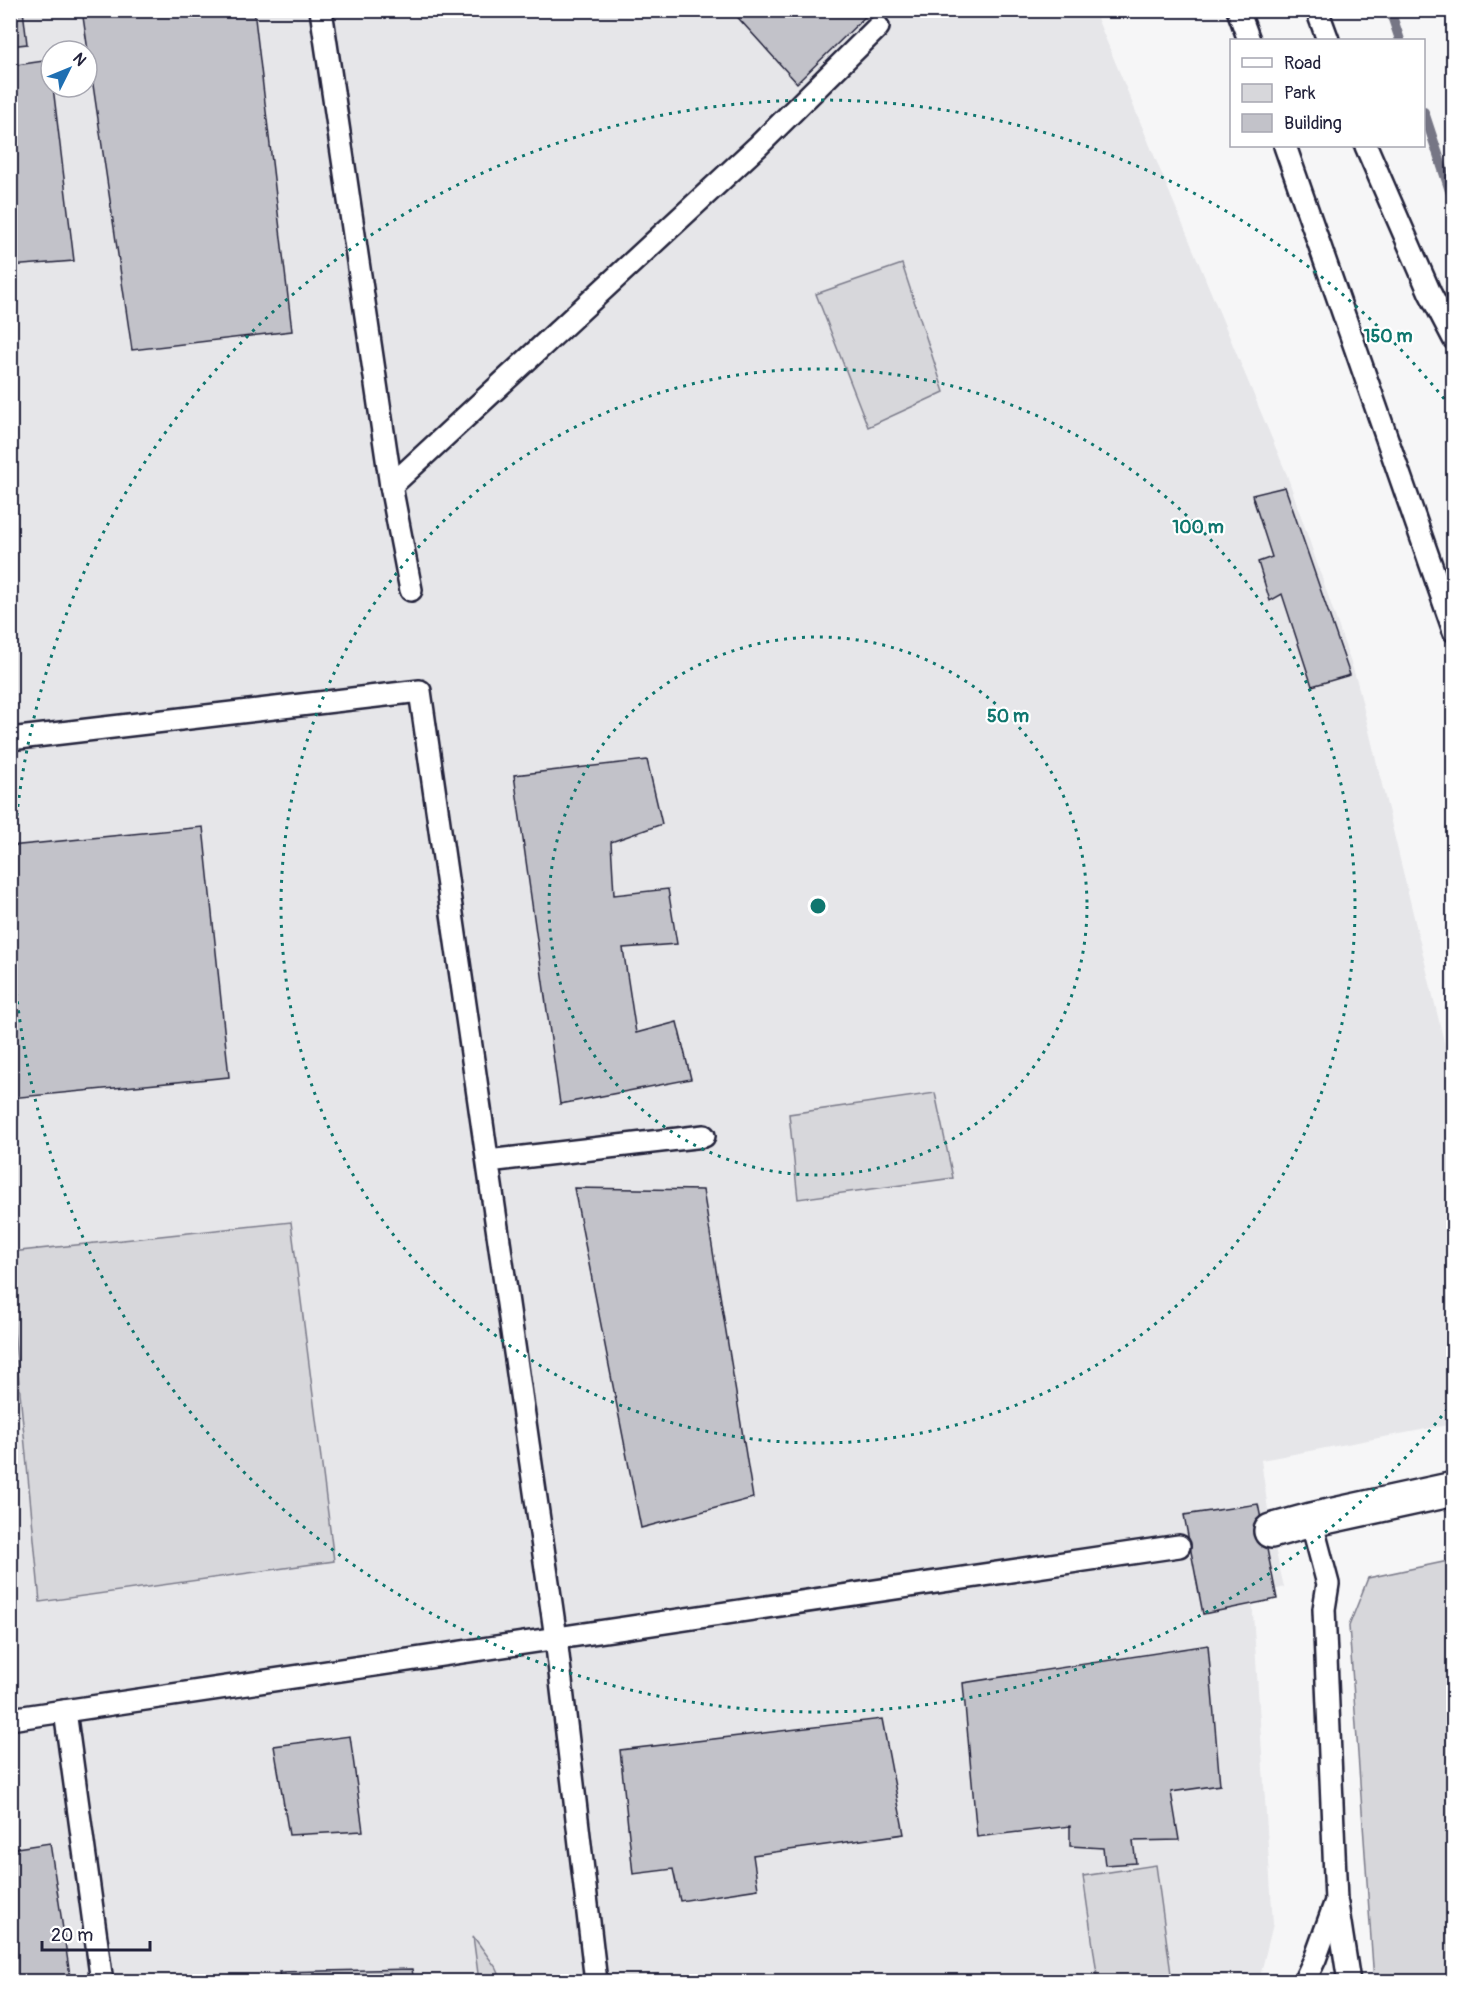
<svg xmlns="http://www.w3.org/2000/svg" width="1464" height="1992" viewBox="0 0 1464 1992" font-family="Pangolin,sans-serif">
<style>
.built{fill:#e6e6e9;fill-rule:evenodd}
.green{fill:#d7d7db;stroke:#7c7c8b;stroke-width:1.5}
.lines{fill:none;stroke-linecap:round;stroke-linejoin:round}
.stream{stroke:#767685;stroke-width:10}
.building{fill:#c2c2c9;stroke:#22223b;stroke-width:1.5}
.service-casing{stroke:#22223b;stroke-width:26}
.minor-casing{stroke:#22223b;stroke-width:38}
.service{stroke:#fff;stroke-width:21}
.minor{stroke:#fff;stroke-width:33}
.ring{fill:none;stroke:#0f766e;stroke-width:3;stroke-dasharray:3 6}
.centre{fill:#0f766e;stroke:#fff;stroke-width:3}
.ring-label{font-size:18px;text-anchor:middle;font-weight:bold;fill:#0f766e;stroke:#fff;stroke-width:4.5;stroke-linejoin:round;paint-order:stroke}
</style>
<rect width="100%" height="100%" fill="#f6f6f7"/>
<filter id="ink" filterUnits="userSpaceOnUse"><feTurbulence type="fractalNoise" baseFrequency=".0167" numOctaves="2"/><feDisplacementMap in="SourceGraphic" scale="12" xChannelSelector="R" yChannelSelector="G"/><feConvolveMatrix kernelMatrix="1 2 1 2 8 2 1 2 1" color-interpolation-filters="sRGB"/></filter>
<g filter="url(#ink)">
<path class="built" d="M11,11H1094L1287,475L1357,681L1453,1079V1424L1261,1460L1271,1531L1284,1587L1252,1597L1273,1924L1259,1981L11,1982ZM51,51H87V87H51Z"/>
<g class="green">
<path d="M902,264L944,392L868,427L816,294Z"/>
<path d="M935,1093L953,1178L798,1199L789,1114Z"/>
<path d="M291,1222L334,1561L40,1602L11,1299V1252Z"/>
<path d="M1453,1560V1981H1374L1349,1626L1368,1578Z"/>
<path d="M1156,1865L1172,1981H1098L1083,1876Z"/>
<path d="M473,1936L497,1969L502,1981H479Z"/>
</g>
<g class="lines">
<g class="stream">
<path d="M1390,10L1400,40"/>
<path d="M1424,112L1454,203"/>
</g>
</g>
<g class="building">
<path d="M10,10H23L27,44L10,46Z"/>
<path d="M82,10H254L292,331L132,350Z"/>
<path d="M731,10H872L797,83Z"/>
<path d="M50,60L51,87H53L74,261L10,266V66Z"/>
<path d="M1285,487L1350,675L1312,686L1282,594L1270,601L1258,562L1272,557L1252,495Z"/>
<path d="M647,760L662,824L611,842L614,895L668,889L677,944L623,948L636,1033L677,1022L691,1079L560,1104L514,775Z"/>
<path d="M203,827L229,1077L10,1098V846Z"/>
<path d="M574,1188L703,1190L753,1498L641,1528Z"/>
<path d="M1258,1504L1277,1599L1203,1614L1184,1515Z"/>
<path d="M1208,1645L1220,1785L1171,1792L1179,1840L1133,1841L1136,1863L1105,1865L1103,1848L1070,1846V1826L977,1837L963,1683Z"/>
<path d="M882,1719L904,1834L753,1855L758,1889L680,1901L673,1869L633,1874L620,1750Z"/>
<path d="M350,1736L363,1831L289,1835L274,1746Z"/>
<path d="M50,1843L71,1982H10V1849Z"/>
<path d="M412,1969L414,1982H281L279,1972Z"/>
</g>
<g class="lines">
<g class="service-casing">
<g id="service">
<path d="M321,10L391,486L411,590"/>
<path d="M1238,10L1249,40"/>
<path d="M1317,10L1328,40"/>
<path d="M1285,146L1454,631"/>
<path d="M1366,146L1430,293L1454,339"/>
<path d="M391,486L758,146L878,27"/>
<path d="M10,739L420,691L556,1638L596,1982"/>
<path d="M488,1161L704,1136"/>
<path d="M65,1711L102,1982"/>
<path d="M10,1719L1179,1546"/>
<path d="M1337,1904L1349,1982"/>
<path d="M1304,1982L1315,1959L1336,1901L1324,1609L1328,1584L1311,1520"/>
</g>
</g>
<g class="minor-casing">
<path id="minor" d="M1271,1531L1311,1520L1454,1489"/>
</g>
<use href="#service" class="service"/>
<use href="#minor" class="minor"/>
</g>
</g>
<g class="ring">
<circle cx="818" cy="906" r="269"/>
<circle cx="818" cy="906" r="537"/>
<path d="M1453 1402A806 806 0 1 1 1453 410"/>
</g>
<circle cx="818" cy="906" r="9" class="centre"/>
<g class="ring-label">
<text x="1388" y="342">150 m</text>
<text x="1198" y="533">100 m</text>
<text x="1008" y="722">50 m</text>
</g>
<rect width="1464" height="1992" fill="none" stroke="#fff" stroke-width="36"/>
<rect x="18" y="18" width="1428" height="1956" fill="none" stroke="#22223b" stroke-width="2" filter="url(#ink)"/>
<rect x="1230" y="39" width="195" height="108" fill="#ffffff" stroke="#a7a7b1" stroke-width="1.5"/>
<rect x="1242" y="58" width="30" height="9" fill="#ffffff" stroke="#a7a7b1" stroke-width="1.5"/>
<text x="1284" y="69" font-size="18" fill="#22223b">Road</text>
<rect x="1242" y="84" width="30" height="18" fill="#d7d7db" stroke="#a7a7b1" stroke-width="1.5"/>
<text x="1284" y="99" font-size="18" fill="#22223b">Park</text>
<rect x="1242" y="114" width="30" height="18" fill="#c2c2c9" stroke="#a7a7b1" stroke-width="1.5"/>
<text x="1284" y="129" font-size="18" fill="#22223b">Building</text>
<g transform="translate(69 69) rotate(47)"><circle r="28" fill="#ffffff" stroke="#a7a7b1" stroke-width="1.5"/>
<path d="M0-4.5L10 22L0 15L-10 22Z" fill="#1f6fb2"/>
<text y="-9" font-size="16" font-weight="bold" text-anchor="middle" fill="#22223b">N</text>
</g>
<path d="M42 1941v9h108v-9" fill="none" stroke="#22223b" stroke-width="3"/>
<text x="51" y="1941" font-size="18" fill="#22223b" stroke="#ffffff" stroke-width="4.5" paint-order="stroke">20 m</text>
</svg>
